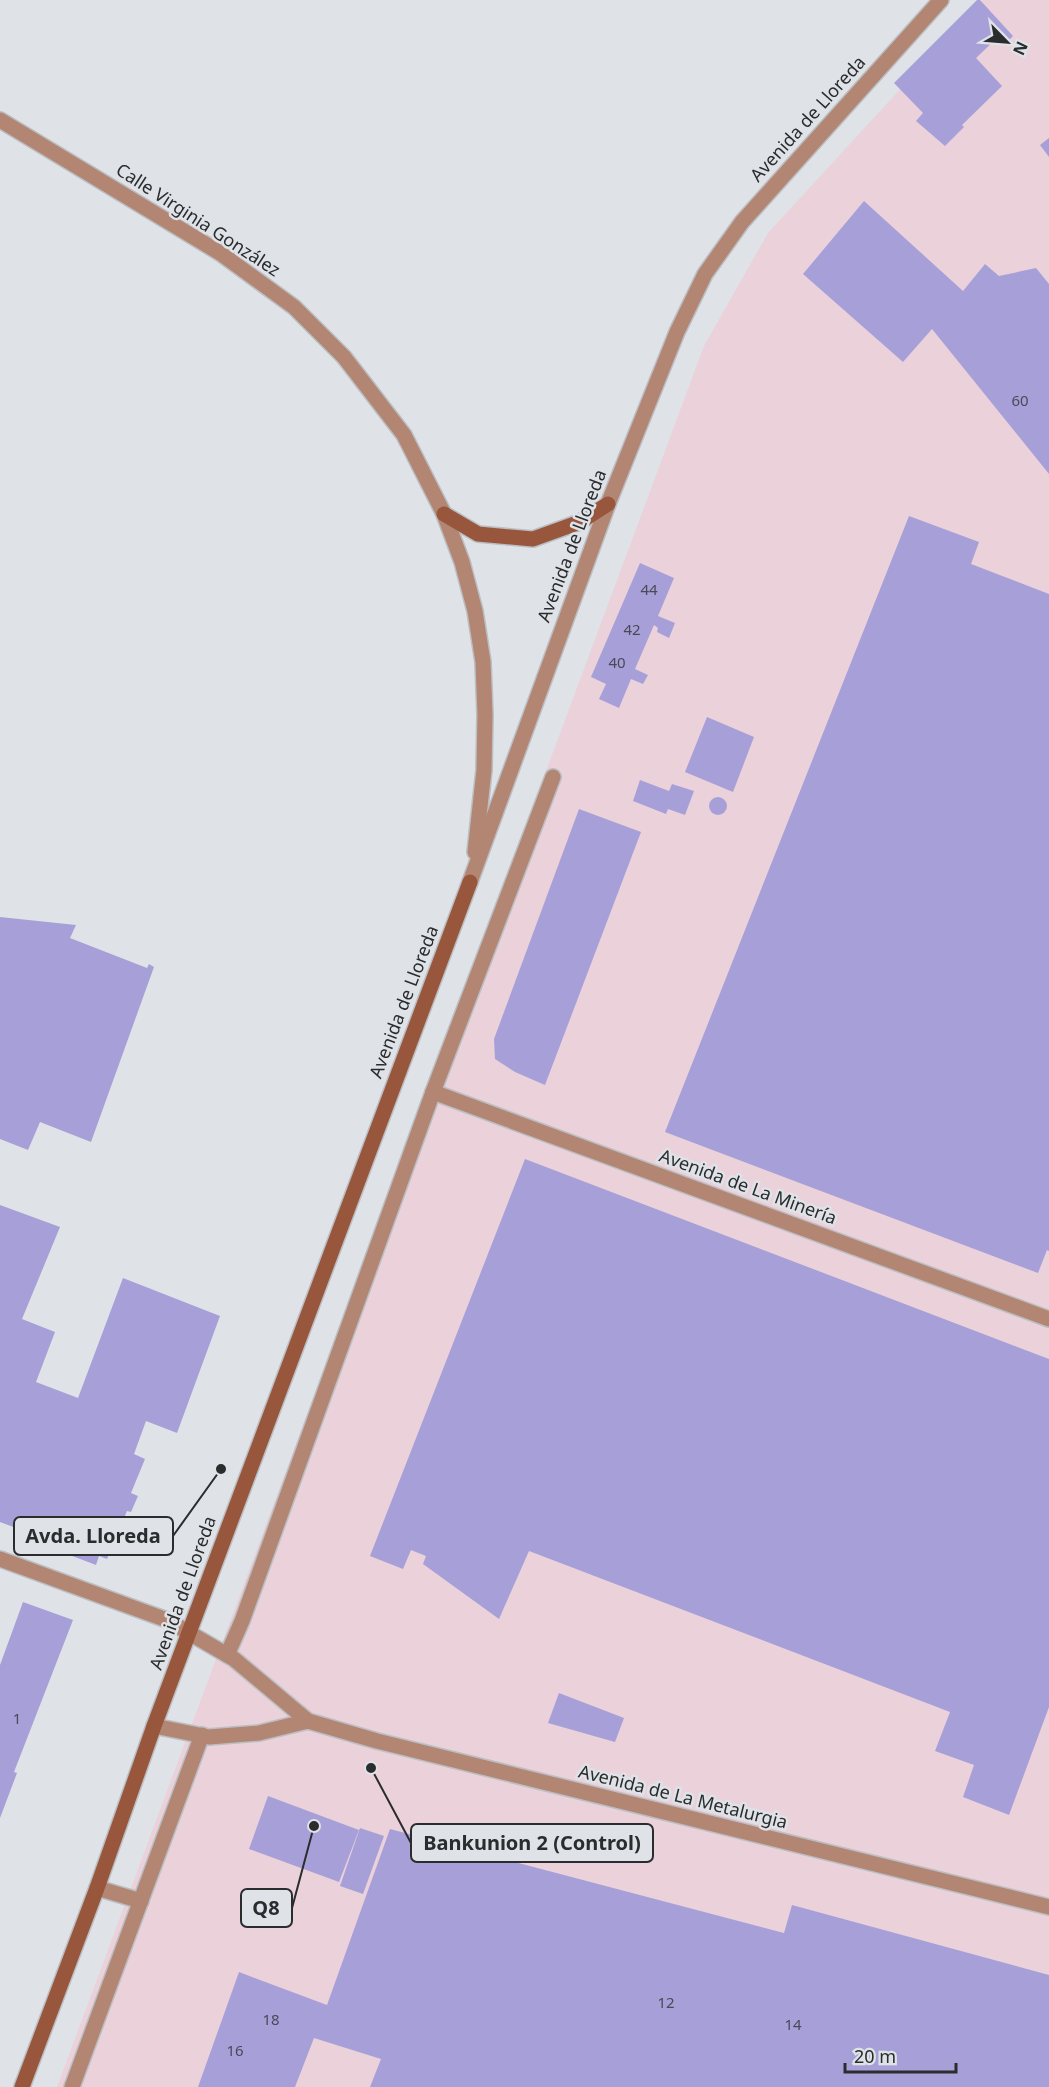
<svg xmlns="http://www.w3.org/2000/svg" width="1049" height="2087" viewBox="0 0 1049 2087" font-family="'Noto Sans',sans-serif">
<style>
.industrial{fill:#ead1da}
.building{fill:#a7a0d8}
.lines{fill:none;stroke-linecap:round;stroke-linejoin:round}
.lane-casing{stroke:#bbbec2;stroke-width:18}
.street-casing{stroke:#bbbec2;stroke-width:18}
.secondary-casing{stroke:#bbbec2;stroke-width:18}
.lane{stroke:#b38573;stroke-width:15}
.street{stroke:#b38573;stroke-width:15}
.secondary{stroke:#98573c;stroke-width:15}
.labels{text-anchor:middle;stroke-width:5;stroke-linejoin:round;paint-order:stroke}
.number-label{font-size:15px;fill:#494958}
.street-label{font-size:18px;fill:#2a2c2e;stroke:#dfe3e7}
.leader{fill:none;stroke:#2a2c2e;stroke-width:2}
.callout-dot{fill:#2a2c2e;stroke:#dfe3e7;stroke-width:2}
.callout{fill:#dfe3e7;stroke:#2a2c2e;stroke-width:2}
.callout-label{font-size:20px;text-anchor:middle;font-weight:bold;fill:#2a2c2e}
</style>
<rect width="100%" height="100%" fill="#dfe3e7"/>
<path class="industrial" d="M982,0H1049V2087H57L704,346L768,233Z"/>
<g class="building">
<path d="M977,0H980L1013,36L1006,43L1000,35L976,58L1002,86L962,125L964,127L945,146L916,121L923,113L894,83Z"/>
<path d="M1049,138V157L1040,145Z"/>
<path d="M864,201L963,291L985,264L999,276L1036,268L1049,284V474L932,329L903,362L803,274Z"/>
<path d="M909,516L979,542L971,564L1049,594V1251L1047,1250L1038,1273L665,1132Z"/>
<path d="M640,563L674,578L658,616L675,623L669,638L657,632L658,628L654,625L635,669L648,675L643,684L631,679L619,708L599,699L606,684L591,677Z"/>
<path d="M707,717L754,737L733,792L685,772Z"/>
<path d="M640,780L669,791L672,784L694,791L685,815L668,809L666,814L633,801Z"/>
<circle cx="718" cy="806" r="9"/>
<path d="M579,809L641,832L545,1085L515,1072L495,1059L494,1039Z"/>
<path d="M0,917L76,925L70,938L147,968L149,964L154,967L91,1142L40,1122L28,1150L0,1139Z"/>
<path d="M525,1159L1049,1359V1707L1009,1815L963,1797L974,1765L935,1751L950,1712L529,1551L499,1619L423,1564L426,1556L411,1550L403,1569L370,1556Z"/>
<path d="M0,1205L60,1227L22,1319L55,1332L36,1382L78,1398L123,1278L220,1316L177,1433L146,1421L134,1454L145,1459L131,1493L138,1496L131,1512L127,1511L107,1559L99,1556L96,1565L30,1540L32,1534L0,1522Z"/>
<path d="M23,1602L73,1620L14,1772L17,1773L0,1818V1665Z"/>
<path d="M559,1693L624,1718L615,1742L548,1723Z"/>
<path d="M268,1796L359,1830L339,1882L249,1849Z"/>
<path d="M360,1828L384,1836L363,1894L340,1886Z"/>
<path d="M390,1829L784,1933L792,1905L1049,1975V2087H370L381,2059L314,2038L295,2087H198L239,1972L327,2005Z"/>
</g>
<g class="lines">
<g class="lane-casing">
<g id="lane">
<path d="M227,1655L242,1621L433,1092L553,777"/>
<path d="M97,1888L141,1901"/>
<path d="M72,2087L202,1735"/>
</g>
</g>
<g class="street-casing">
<g id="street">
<path d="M0,120L220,253L294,307L344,357L404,435L444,514L462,562L475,611L483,662L485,715L484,770L475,852"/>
<path d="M470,882L608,504L677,332L705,274L742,222L941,0"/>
<path d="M433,1092L1049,1319"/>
<path d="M0,1559L167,1620L234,1659L308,1721L377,1741L1049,1907"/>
<path d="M154,1726L209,1737L259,1733L308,1721"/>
</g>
</g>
<g class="secondary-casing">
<g id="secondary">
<path d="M444,514L478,534L533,539L580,522L608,504"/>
<path d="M22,2087L97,1888L154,1726L470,882"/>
</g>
</g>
<use href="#lane" class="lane"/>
<use href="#street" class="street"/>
<use href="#secondary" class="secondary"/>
</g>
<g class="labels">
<g class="number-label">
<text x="1020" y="406">60</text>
<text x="649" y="595">44</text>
<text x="632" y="635">42</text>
<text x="617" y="668">40</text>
<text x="17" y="1724">1</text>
<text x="666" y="2008">12</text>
<text x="271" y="2025">18</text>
<text x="793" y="2030">14</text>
<text x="235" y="2056">16</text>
</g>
<g class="street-label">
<text transform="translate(808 119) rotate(-48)" y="6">Avenida de Lloreda</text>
<text transform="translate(198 220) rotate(33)" y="6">Calle Virginia González</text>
<text transform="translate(572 546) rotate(-69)" y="6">Avenida de Lloreda</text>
<text transform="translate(404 1002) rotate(-69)" y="6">Avenida de Lloreda</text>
<text transform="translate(748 1187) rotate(20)" y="6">Avenida de La Minería</text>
<text transform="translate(183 1593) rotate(-70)" y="6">Avenida de Lloreda</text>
<text transform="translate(683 1797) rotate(14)" y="6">Avenida de La Metalurgia</text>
</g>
</g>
<path class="leader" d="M221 1469L173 1536M371 1768L411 1843M314 1826L292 1908"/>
<g class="callout-dot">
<circle cx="221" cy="1469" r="6"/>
<circle cx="371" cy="1768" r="6"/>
<circle cx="314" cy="1826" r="6"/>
</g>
<g class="callout">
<rect x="14" y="1517" width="159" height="38" rx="6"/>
<rect x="411" y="1824" width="242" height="38" rx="6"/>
<rect x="241" y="1889" width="51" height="38" rx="6"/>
</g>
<g class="callout-label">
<text x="93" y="1543">Avda. Lloreda</text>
<text x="532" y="1850">Bankunion 2 (Control)</text>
<text x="266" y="1915">Q8</text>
</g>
<g transform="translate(1007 42) rotate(115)" stroke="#dfe3e7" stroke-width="4.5" paint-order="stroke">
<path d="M0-4.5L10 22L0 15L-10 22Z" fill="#2a2c2e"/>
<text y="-9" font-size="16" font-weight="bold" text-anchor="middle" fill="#2a2c2e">N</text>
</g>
<path d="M845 2063v9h111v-9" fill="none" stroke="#2a2c2e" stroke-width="3"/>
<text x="854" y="2063" font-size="18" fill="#2a2c2e" stroke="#dfe3e7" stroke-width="4.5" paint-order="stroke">20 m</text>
</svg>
